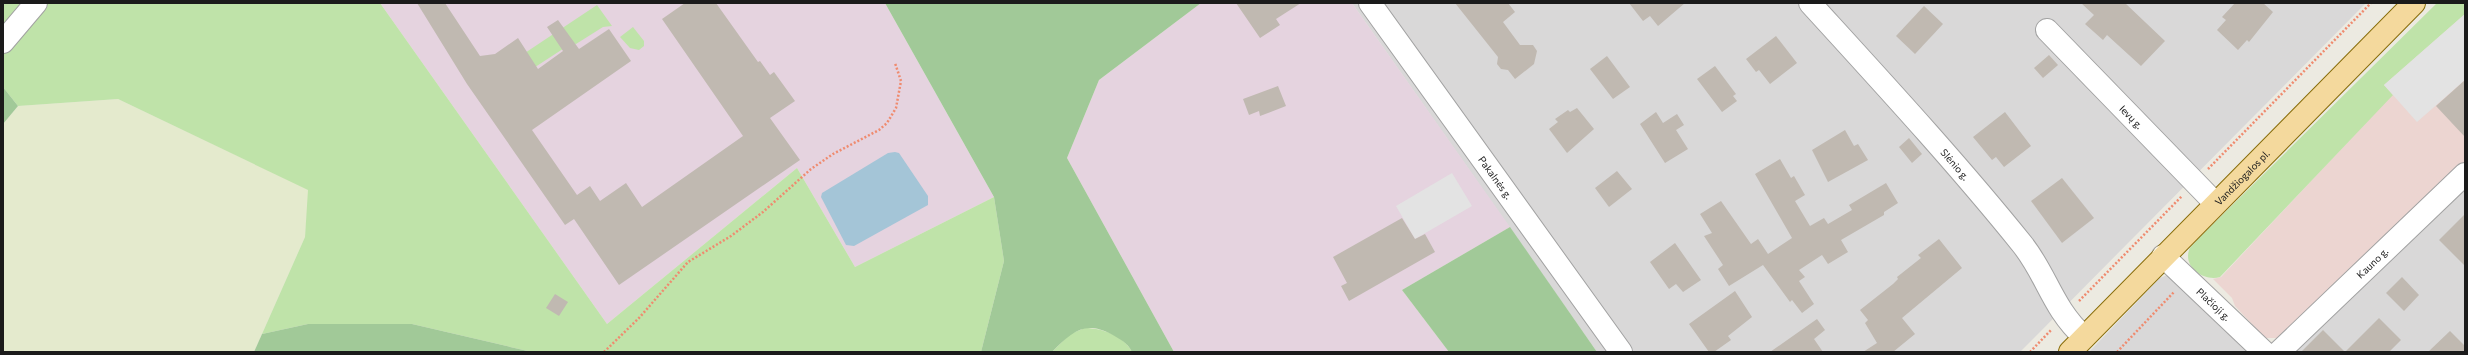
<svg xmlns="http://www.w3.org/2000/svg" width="2468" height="355" viewBox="0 0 2468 355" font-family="Commissioner,sans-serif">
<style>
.residential{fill:#d9d8d8}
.commercial{fill:#ecd5d1}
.industrial{fill:#e5d3df}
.farmland{fill:#e4eacd}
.grass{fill:#bfe3a9}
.forest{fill:#a1c998}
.parking{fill:#e3e3e3}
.water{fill:#a4c5d7}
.building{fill:#c0b9b1}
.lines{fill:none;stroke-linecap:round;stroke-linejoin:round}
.minor-casing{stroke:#a2a2a2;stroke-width:24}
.major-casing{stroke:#886d0a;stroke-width:24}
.path{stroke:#ef8b6f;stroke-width:2.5;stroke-dasharray:2 2;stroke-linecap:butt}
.minor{stroke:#fff;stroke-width:22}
.major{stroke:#f4d99d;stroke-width:22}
.labels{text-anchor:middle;stroke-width:3.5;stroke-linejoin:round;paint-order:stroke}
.street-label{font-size:10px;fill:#1b1b1b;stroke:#fff}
</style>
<rect width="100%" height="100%" fill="#eceae1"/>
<g class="residential">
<path d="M1352,3H2366L2020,352H1597Z"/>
<path d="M2465,174V352H2283Z"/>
<path d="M2167,275L2255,352H2089L2160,278Z"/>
</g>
<path class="commercial" d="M2465,14V168L2278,338H2265L2235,306L2232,298L2213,279L2221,277L2392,95L2384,85Z"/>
<g class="industrial">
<path d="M380,3H885L994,197L855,267L797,168L607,324Z"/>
<path d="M1201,3H1352L1510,227L1402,290L1449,352H1174L1067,158L1099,80Z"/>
</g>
<path class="farmland" d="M118,99L309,190L305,237L254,352H3V124L18,106Z"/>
<g class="grass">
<path d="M3,3H380L607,324L797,168L855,267L994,197L1004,261L981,352H532L412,324H308L262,334L305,237L308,190L118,99L18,106L3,87Z"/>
<path d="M2437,3H2465V14L2384,85L2393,95L2220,277C2206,282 2183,269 2189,250C2190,247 2195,243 2197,240Z"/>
<path d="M597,5L612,26L603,27L576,44L572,43L503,88L504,67Z"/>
<path d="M633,27L644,41V46L639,50L630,48L620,37Z"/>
<path d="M1085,328C1102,328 1124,336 1132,352H1052L1070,334Z"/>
</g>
<g class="forest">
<path d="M885,3H1201L1099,80L1067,158L1174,352H1132C1127,342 1121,340 1111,334C1084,320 1071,333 1052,352H981L1004,261L994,197Z"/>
<path d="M3,87L18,106L3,124Z"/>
<path d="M1510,227L1597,352H1449L1402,290Z"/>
<path d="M308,324H412L532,352H254L262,334Z"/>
</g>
<g class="parking">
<path d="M2465,14V80L2417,122L2384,85Z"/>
<path d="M1452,173L1472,206L1415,239L1396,206Z"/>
</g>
<path class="water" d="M895,152L899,153L928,196V205L854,246L846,245L821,197L822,193L888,153Z"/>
<g class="building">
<path d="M417,3H445L480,56L495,54L518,38L538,69L563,51L547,27L558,20L579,49L609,29L631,61L532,130L577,195L590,186L600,201L626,183L642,207L743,136L662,19L685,3H716L758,62L760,61L770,75L774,72L795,101L770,118L800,160L619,285L574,219L565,225L467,84Z"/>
<path d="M1236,3H1301L1276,19L1280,25L1260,38Z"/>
<path d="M1455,3H1508L1515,12L1503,22L1520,45H1533L1537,51L1534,64L1515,79L1508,70L1501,69L1497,64L1498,57Z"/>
<path d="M1629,3H1685L1658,26L1650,16L1643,21Z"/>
<path d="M2081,3H2125L2165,41L2141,66L2107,35L2103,40L2085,24L2094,15Z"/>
<path d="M2235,3H2263L2273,12L2249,42L2247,40L2238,50L2217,30L2226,20L2222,17Z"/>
<path d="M1924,6L1943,24L1915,54L1896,36Z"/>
<path d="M1776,36L1797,63L1770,84L1759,70L1756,72L1746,59Z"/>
<path d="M2049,55L2058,65L2043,78L2034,68Z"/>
<path d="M1607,56L1630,87L1613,99L1590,69Z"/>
<path d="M1715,66L1736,94L1733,96L1737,101L1722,112L1697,79Z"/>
<path d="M2465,80V137L2436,106Z"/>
<path d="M1278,86L1286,106L1260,116L1259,111L1249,115L1243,99Z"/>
<path d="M1577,108L1594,129L1567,153L1549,129L1558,122L1555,119L1568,110L1570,112Z"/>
<path d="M1656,112L1663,123L1677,114L1684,125L1676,130L1688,149L1665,163L1640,124Z"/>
<path d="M2005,112L2031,146L2004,167L1996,157L1992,160L1973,137Z"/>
<path d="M1845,130L1854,146L1858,144L1868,160L1828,182L1812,150Z"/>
<path d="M1909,138L1922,154L1912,163L1899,147Z"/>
<path d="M1780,159L1791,178L1794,176L1805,195L1795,201L1810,226L1824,218L1828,224L1852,210L1849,205L1886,183L1898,203L1884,212V215L1841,240L1848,252L1828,264L1822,255L1799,270L1805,277L1799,281L1814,304L1802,313L1792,300L1790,302L1763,265L1729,286L1718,269L1723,265L1704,236L1712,233L1700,214L1721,201L1751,244L1758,239L1768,254L1792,238L1755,174Z"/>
<path d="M1617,171L1632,189L1609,207L1595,188Z"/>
<path d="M2062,178L2094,218L2062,243L2031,201Z"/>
<path d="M2465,214V266L2439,240Z"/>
<path d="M1402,218L1415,239L1425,234L1435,252L1349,301L1341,286L1347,283L1333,257Z"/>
<path d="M1939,239L1962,268L1902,318L1915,334L1893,352H1863L1877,343L1865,323L1868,320L1860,310L1893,284L1898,279L1897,277L1921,258L1918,255Z"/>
<path d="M1675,243L1701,280L1683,292L1676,284L1669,289L1650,262Z"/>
<path d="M2402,277L2419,295L2404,311L2386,293Z"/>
<path d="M1735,291L1752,317L1728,336L1731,340L1714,352H1709L1689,324Z"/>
<path d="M555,294L568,302L559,316L546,308Z"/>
<path d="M2379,318L2401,340L2389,352H2301L2323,330L2345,352Z"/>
<path d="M1817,319L1825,330L1814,339L1823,352H1770Z"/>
<path d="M2450,331L2465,346V352H2428Z"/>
</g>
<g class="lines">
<g class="minor-casing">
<g id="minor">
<path id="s1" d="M1370,3L1621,352"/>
<path id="s2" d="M1810,3C1882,82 1955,161 2022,244C2047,275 2052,308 2084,337"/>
<path id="s3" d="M2047,30L2215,203"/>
<path d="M3,42L36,3"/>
<path id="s4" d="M2163,256L2264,352"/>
<path id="s5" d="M2279,352L2465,174"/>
</g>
</g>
<g class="major-casing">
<g id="major">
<path id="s6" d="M2070,352L2414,3"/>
</g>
</g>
<g class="path">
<path d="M2208,169L2371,3"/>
<path d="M2079,301L2182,196"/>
<path d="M604,352L639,318L688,262L731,236L763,212L811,169L833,154L879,130L887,123L896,108L901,81L895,63"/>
<path d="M2030,352L2052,329"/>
<path d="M2117,352L2174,292"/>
</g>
<use href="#minor" class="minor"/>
<use href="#major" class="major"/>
</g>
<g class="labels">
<g class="street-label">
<text dy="4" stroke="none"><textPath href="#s3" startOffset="121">Ievų g.</textPath></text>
<text dy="4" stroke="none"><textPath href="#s2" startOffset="217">Slėnio g.</textPath></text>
<text dy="4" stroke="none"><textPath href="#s6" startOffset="245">Vandžiogalos pl.</textPath></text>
<text dy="4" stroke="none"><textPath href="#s1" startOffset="215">Pakalnės g.</textPath></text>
<text dy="4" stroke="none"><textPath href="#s5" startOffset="129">Kauno g.</textPath></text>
<text dy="4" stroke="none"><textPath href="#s4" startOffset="70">Plačioji g.</textPath></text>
</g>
</g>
<rect width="2468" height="355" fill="none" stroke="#1b1b1b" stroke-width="8"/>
</svg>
